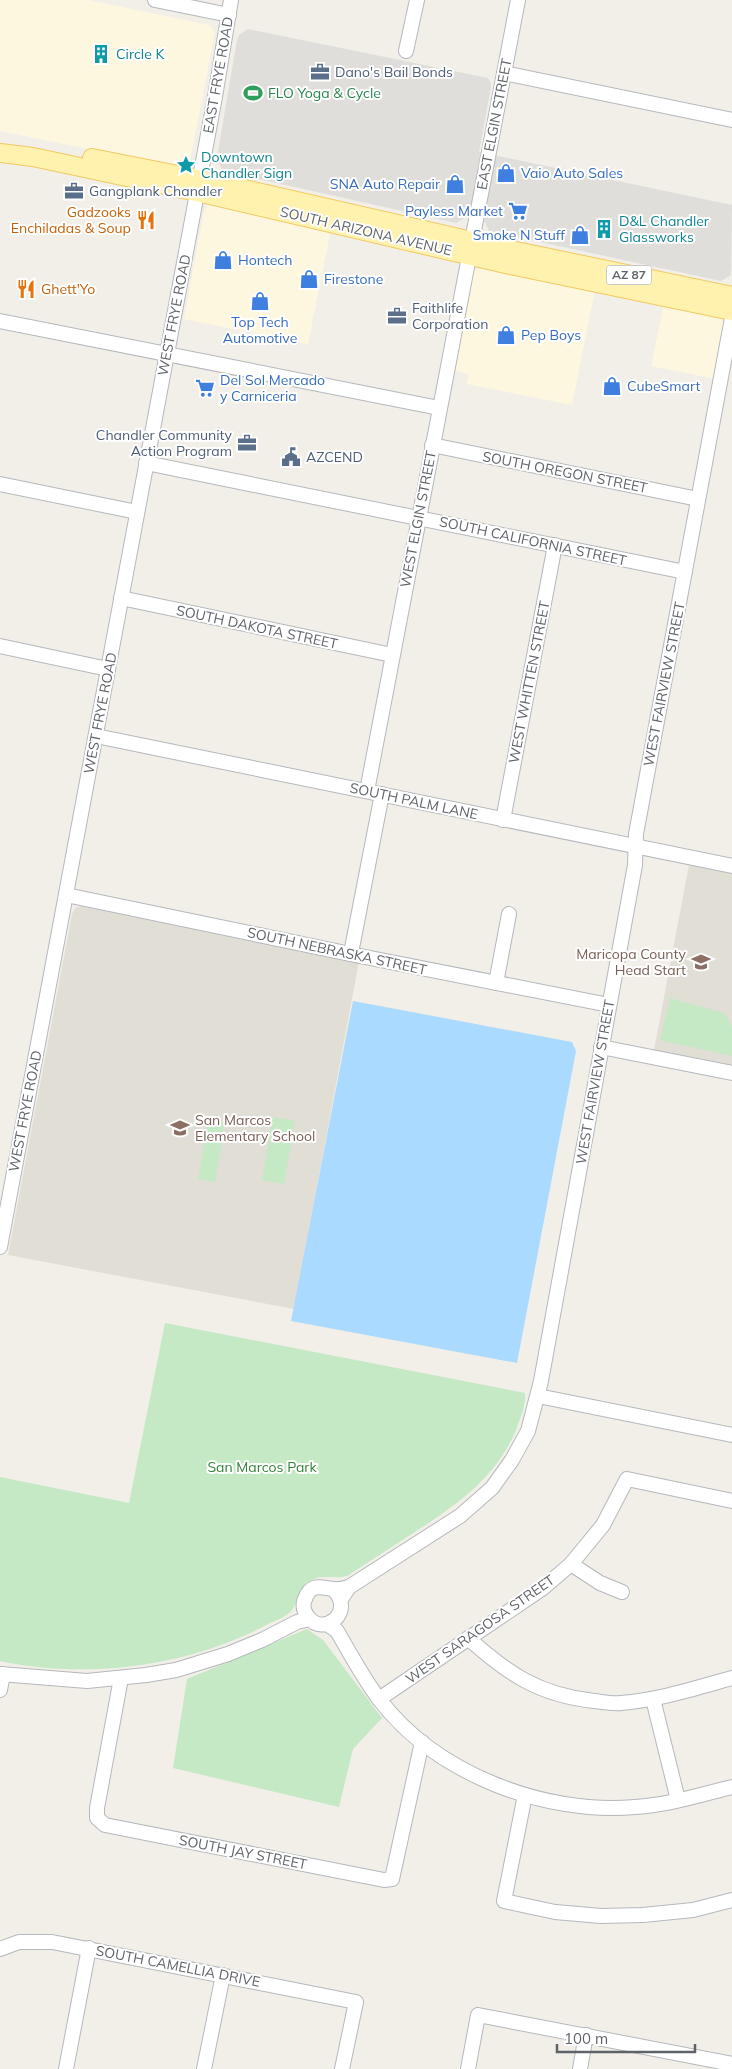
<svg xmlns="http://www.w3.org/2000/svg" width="732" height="2069" viewBox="0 0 732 2069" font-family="Mulish,sans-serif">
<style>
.commercial{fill:#fef7e0}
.industrial{fill:#e0deda}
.education{fill:#e1ded6}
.green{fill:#c5e8c5}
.water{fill:#aadaff}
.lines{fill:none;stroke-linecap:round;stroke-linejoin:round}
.minor-casing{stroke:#b5b8bc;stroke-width:16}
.major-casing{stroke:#f2c960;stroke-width:20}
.minor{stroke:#fff;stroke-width:14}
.major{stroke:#fff2af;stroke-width:18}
.labels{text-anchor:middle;stroke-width:4;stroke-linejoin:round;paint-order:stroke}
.shield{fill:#fff;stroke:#8f9295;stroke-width:1}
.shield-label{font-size:12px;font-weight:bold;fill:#5f6368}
.culture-label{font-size:14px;fill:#0d838f;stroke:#fff;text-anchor:start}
.service-label{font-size:14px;fill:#4e5e75;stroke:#fff;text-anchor:start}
.street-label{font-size:14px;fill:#5f6368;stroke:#fff}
.leisure-label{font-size:14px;fill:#27864d;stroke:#fff;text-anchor:start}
.shop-label{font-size:14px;fill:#366cbe;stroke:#fff;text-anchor:start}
.food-label{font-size:14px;fill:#c56008;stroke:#fff;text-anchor:end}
.education-label{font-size:14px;fill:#785e54;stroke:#fff;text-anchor:end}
.park-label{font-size:14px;fill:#348238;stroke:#fff}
</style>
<rect width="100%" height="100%" fill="#f1efe8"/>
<g class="commercial">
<path d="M0,0H88L209,25L215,32L190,161L181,168L0,131Z"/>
<path d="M211,203L331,229L308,344L184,319L204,212L207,205Z"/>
<path d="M475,269H485L506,274L527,275L595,290L572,405L467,384L469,374L453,370L472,273Z"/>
<path d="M664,304L723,318L726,324L716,379L651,366Z"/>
</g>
<path class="industrial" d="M248,29L488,78L491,83V87L479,152L732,205L731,275L721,281L489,231L485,222L465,218L456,223L222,171L217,157L237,40L239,35Z"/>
<g class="education">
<path d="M689,865L732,874V1065L654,1050Z"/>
<path d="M80,906L359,962L294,1309L8,1255L72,914L75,908Z"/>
</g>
<g class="green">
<path d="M670,998L724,1013L732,1026V1056L660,1040Z"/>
<path d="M273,1117L295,1121L284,1184L262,1180Z"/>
<path d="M209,1118L225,1121L215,1182L198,1179Z"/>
<path d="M165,1323L525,1393C526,1405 520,1419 516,1430C495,1478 460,1502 418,1530C394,1545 371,1561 347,1576C336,1579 324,1575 314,1579C296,1586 301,1601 290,1612C285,1617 277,1620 270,1623C190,1666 89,1680 0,1661V1477L129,1503Z"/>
<path d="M307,1629L323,1640L382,1718L353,1749L339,1807L173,1768L187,1679Z"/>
</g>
<path class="water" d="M353,1001L572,1042L576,1051L517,1363L291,1321Z"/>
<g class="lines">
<g class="minor-casing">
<g id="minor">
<path d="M155,0L229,15"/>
<path d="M406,51L417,0"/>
<path d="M504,73L732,120"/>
<path d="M0,321L439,408"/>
<path d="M432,445L698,499"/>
<path d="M146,463L685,572"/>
<path d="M0,484L137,512"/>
<path d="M121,598L392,655"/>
<path d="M0,646L108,669"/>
<path d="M96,736L732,866"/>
<path d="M367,791L518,0"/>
<path d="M503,820L555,545"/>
<path d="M66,895L360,956L609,1005"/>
<path d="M351,953L382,794"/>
<path d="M496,983L509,914"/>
<path d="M601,1047L732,1073"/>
<path d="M0,1247L215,97L231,0"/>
<path d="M538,1396L732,1435"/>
<path d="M571,1564L600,1583L622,1592"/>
<path d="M333,1589C356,1611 324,1638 308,1617C304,1612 302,1605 305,1599C311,1582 322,1588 334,1589C339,1590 345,1588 349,1587"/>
<path d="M341,1599L349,1587L460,1516L492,1488L512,1460L528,1431L541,1381L635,865L636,834L732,318"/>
<path d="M327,1624L337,1631C350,1653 363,1678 379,1699C435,1773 543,1815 635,1807C668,1805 700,1795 732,1787"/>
<path d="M468,1638C508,1674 539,1695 594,1701C603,1702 612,1704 621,1703C659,1700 696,1688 732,1678"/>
<path d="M0,1674L87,1681L146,1675L176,1670L228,1654L262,1640L297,1622L309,1619"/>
<path d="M121,1678L97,1808V1818L105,1825L384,1880L392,1879L422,1742"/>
<path d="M0,1690L3,1674"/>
<path d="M379,1699L543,1588L571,1564L603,1525L627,1479L732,1501"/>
<path d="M653,1699L678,1800"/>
<path d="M525,1795L504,1901L555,1912L601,1916L643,1915L693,1910L732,1900"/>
<path d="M0,1949L19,1942H52L356,2002L342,2069"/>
<path d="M66,2069L89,1948"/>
<path d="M204,2069L223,1975"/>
<path d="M468,2069L478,2015L732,2064"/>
<path d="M580,2069L586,2035"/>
</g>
</g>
<g class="major-casing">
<g id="major">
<path d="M0,153L33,157L197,192L510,265L732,311"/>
<path d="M92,158L213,182L511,250L732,296"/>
</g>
</g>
<use href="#minor" class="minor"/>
<use href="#major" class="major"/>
</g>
<defs>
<g id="building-bare" transform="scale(1.5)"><path d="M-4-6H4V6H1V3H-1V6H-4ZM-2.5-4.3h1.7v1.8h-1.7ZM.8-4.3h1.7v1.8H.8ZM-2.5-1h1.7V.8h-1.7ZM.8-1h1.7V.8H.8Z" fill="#0f9aa8" stroke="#fff" stroke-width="2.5" paint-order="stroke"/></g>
<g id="office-bare" transform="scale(1.5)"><path d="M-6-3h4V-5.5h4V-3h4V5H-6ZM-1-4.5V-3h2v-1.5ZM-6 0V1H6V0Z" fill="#5c6f8a" stroke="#fff" stroke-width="2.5" paint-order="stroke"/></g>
<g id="stadium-bare" transform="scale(1.5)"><path d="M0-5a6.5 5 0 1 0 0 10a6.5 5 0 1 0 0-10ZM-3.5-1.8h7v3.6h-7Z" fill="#2e9e5b" stroke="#fff" stroke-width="2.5" paint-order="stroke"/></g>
<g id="sight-bare" transform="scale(1.5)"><path d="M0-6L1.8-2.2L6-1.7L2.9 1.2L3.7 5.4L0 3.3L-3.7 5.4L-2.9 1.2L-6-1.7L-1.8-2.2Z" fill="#0f9aa8" stroke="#fff" stroke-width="2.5" paint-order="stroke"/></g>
<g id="shop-bare" transform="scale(1.5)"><path d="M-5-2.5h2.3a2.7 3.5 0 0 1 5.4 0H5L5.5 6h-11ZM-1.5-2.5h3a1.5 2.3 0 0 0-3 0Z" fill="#3f7fe0" stroke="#fff" stroke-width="2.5" paint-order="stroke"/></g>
<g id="supermarket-bare" transform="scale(1.5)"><path d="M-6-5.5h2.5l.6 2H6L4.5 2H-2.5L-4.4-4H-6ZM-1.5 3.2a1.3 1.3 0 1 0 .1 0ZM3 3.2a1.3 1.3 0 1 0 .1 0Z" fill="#3f7fe0" stroke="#fff" stroke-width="2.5" paint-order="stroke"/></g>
<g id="restaurant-bare" transform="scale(1.5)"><path d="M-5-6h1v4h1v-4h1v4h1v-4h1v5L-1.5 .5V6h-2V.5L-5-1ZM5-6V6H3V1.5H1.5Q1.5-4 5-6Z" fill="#e8710a" stroke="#fff" stroke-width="2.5" paint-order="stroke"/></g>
<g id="civic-bare" transform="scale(1.5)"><path d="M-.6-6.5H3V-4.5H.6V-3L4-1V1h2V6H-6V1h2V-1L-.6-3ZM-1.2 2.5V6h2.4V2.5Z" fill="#5c6f8a" stroke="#fff" stroke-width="2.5" paint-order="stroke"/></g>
<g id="school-bare" transform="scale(1.5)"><path d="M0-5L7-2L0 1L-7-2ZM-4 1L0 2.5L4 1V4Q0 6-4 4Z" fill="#8d6e63" stroke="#fff" stroke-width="2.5" paint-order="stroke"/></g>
</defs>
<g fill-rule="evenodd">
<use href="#building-bare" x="101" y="54"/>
<use href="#office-bare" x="320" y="72"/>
<use href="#stadium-bare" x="253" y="93"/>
<use href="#sight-bare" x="186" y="165"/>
<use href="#shop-bare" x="506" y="173"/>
<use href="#shop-bare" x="455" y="184"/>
<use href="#office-bare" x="74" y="191"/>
<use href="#supermarket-bare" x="518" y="211"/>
<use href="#restaurant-bare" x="146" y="220"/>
<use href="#building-bare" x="604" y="229"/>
<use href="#shop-bare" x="580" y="235"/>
<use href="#shop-bare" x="223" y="260"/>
<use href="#shop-bare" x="309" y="279"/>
<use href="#restaurant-bare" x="26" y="289"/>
<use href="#shop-bare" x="260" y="301"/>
<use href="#office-bare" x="397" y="316"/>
<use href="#shop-bare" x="506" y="335"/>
<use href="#shop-bare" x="612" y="386"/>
<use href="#supermarket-bare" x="205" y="388"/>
<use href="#office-bare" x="247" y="443"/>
<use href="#civic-bare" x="291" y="457"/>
<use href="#school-bare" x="701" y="962"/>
<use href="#school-bare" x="180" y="1128"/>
</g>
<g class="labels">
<rect class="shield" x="606.5" y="265.5" width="45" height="19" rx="4"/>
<g class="shield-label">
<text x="629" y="279">AZ 87</text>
</g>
<g class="culture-label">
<text x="116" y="59">Circle K</text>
<text x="201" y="162">Downtown<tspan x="201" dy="16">Chandler Sign</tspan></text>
<text x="619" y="226">D&amp;L Chandler<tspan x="619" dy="16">Glassworks</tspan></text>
</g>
<g class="service-label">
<text x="335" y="77">Dano's Bail Bonds</text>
<text x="89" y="196">Gangplank Chandler</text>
<text x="412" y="313">Faithlife<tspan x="412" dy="16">Corporation</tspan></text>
<text x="232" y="440" text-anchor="end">Chandler Community<tspan x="232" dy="16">Action Program</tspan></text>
<text x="306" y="462">AZCEND</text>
</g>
<g class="street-label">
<text transform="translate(218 75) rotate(-80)" y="5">EAST FRYE ROAD</text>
<text transform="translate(494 124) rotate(-79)" y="5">EAST ELGIN STREET</text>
<text transform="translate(366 231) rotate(13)" y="5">SOUTH ARIZONA AVENUE</text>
<text transform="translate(174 315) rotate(-79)" y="5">WEST FRYE ROAD</text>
<text transform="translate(565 472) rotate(11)" y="5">SOUTH OREGON STREET</text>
<text transform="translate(418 519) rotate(-79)" y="5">WEST ELGIN STREET</text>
<text transform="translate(533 541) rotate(12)" y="5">SOUTH CALIFORNIA STREET</text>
<text transform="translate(257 627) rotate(12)" y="5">SOUTH DAKOTA STREET</text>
<text transform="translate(529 682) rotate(-79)" y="5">WEST WHITTEN STREET</text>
<text transform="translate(664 684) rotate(-79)" y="5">WEST FAIRVIEW STREET</text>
<text transform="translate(100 713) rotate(-79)" y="5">WEST FRYE ROAD</text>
<text transform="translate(414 801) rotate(12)" y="5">SOUTH PALM LANE</text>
<text transform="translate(337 951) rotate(12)" y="5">SOUTH NEBRASKA STREET</text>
<text transform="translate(595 1082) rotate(-80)" y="5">WEST FAIRVIEW STREET</text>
<text transform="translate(25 1111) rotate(-79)" y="5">WEST FRYE ROAD</text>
<text transform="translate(480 1629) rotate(-35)" y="5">WEST SARAGOSA STREET</text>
<text transform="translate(243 1852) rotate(11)" y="5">SOUTH JAY STREET</text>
<text transform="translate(178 1966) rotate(11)" y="5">SOUTH CAMELLIA DRIVE</text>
</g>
<g class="leisure-label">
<text x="268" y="98">FLO Yoga &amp; Cycle</text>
</g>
<g class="shop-label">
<text x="521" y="178">Vaio Auto Sales</text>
<text x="440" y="189" text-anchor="end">SNA Auto Repair</text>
<text x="503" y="216" text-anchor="end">Payless Market</text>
<text x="565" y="240" text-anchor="end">Smoke N Stuff</text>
<text x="238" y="265">Hontech</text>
<text x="324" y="284">Firestone</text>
<text x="260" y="327" text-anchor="middle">Top Tech<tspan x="260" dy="16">Automotive</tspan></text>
<text x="521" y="340">Pep Boys</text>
<text x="220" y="385">Del Sol Mercado<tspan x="220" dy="16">y Carniceria</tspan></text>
<text x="627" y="391">CubeSmart</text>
</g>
<g class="food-label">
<text x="131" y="217">Gadzooks<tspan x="131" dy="16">Enchiladas &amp; Soup</tspan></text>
<text x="41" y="294" text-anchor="start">Ghett'Yo</text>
</g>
<g class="education-label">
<text x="686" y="959">Maricopa County<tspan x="686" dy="16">Head Start</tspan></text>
<text x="195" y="1125" text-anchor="start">San Marcos<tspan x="195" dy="16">Elementary School</tspan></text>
</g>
<g class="park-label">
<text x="262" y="1472">San Marcos Park</text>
</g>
</g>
<path d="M557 2044v8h138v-8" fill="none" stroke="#5f6368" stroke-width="2.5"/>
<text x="564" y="2044" font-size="15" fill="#5f6368" stroke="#ffffff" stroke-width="4" paint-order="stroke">100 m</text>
</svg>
